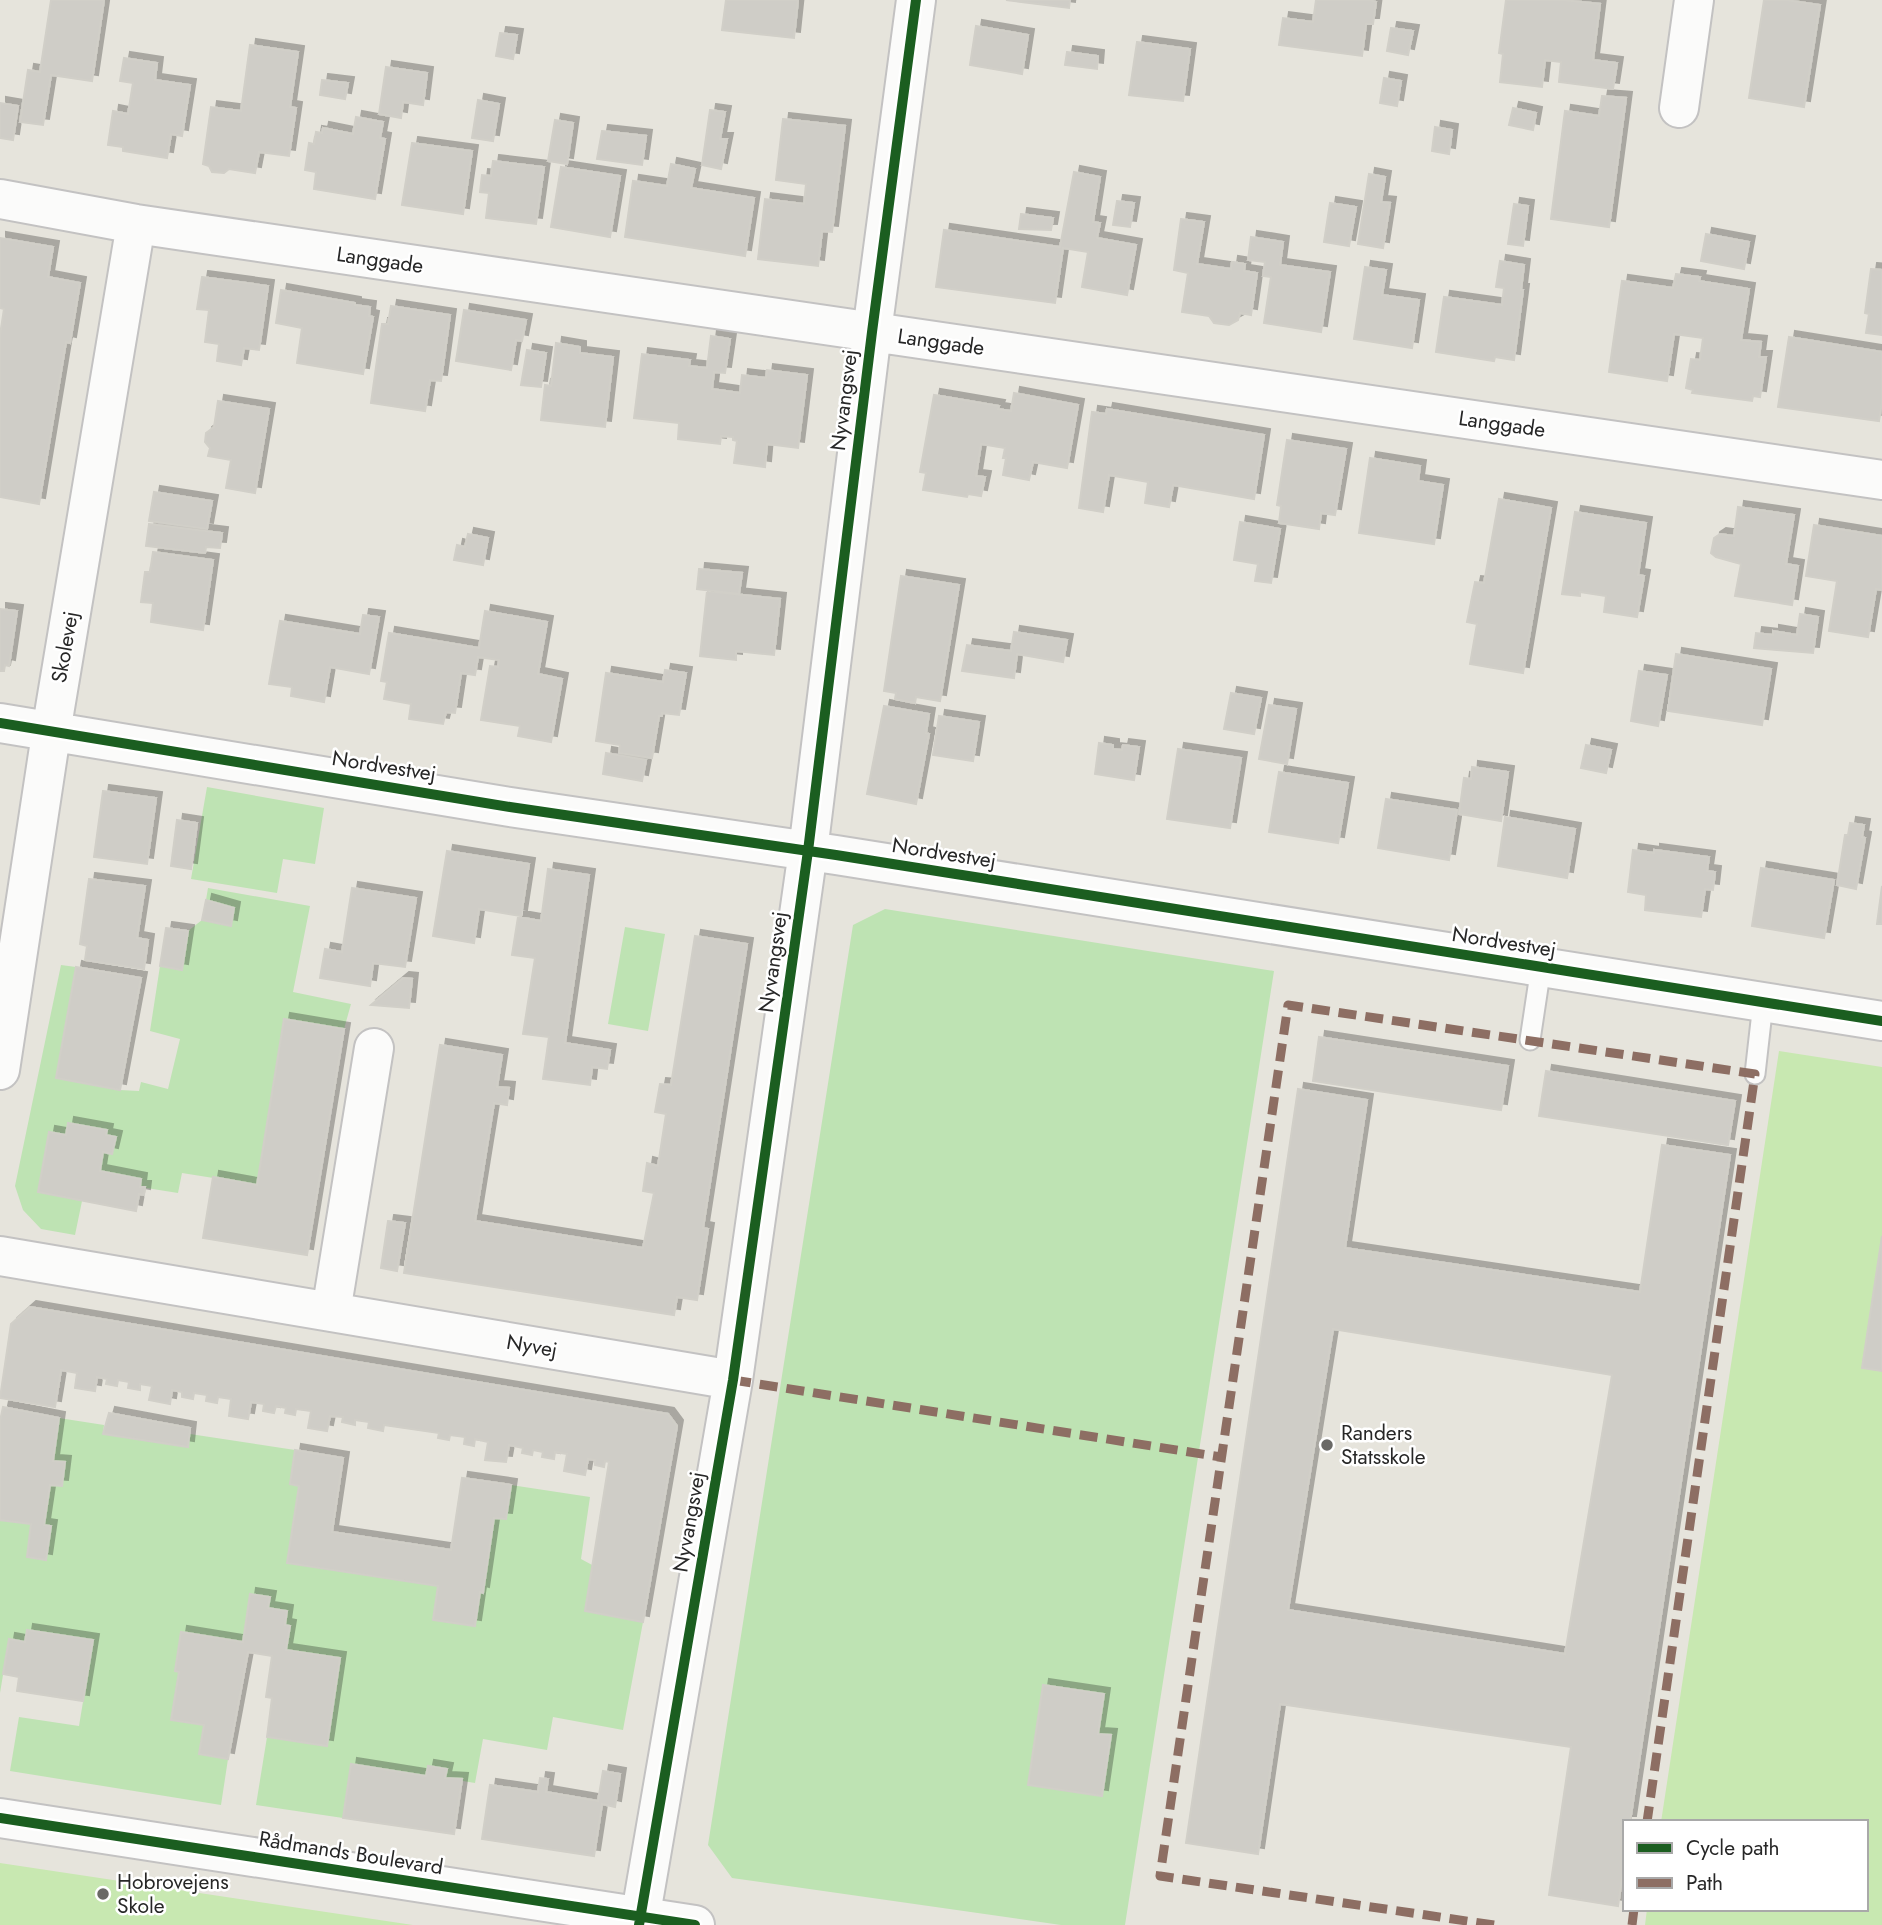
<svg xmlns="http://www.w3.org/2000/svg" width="1882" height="1925" font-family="Jost,sans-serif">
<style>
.green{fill:#bee3b3}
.pitch{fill:#c8e8b1}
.building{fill:#cfcdc7;stroke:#d1cfc8;stroke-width:2;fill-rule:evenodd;filter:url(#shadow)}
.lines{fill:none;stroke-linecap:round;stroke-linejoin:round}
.lane-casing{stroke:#c3c2c2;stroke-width:23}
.street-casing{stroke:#c3c2c2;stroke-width:42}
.secondary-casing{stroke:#c3c2c2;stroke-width:42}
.lane{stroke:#fbfbfa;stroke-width:19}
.street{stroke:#fbfbfa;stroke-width:38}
.secondary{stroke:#fbfbfa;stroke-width:38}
.quiet{stroke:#8d6e63;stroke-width:9;stroke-dasharray:18 9;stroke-linecap:butt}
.cycleway-casing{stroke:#fff;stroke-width:15}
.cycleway{stroke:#1b5e20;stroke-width:10}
.poi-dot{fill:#6a6966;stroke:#fff;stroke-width:2.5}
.labels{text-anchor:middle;stroke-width:5;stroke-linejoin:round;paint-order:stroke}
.street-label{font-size:21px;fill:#272727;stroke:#fff}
.poi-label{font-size:21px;fill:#272727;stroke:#fff;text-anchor:start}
</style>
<defs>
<filter id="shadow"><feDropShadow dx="6" dy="-6" stdDeviation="0" flood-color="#0004"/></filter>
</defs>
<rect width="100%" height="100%" fill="#e6e4dc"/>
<path class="green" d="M207 787 324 808 315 864 283 859 277 893 191 879Z
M208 888 310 906 293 992 351 1004 344 1029 284 1019 257 1185 182 1173 178 1193 140 1187 141 1179 100 1171 103 1152 112 1154 115 1137 106 1135V1130L68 1123 66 1135 49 1133 38 1192 82 1201 75 1235 41 1229 23 1210 15 1186 61 965 76 967 56 1078 120 1090 139 1091 141 1082 168 1089 180 1039 150 1031 160 966 182 969 188 931 202 920 231 925 234 908 206 900Z
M885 909 1274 971 1125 1925H1061L732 1878 708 1845 853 925Z
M625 927 665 934 648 1031 608 1024Z
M59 1418 104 1425 103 1434 188 1447 190 1434 295 1450 290 1484 299 1486 287 1563 438 1586 433 1620 474 1626 480 1592 482 1593 494 1518 506 1519 511 1485 590 1497 581 1559 594 1566 585 1611 643 1622 623 1730 553 1717 547 1750 483 1739 475 1783 445 1778 447 1769 428 1766 426 1776 351 1764 343 1818 256 1805 267 1737 327 1746 340 1659 286 1650 290 1627 285 1625 287 1611 268 1608 270 1597 250 1594 243 1642 182 1632 179 1672 171 1719 204 1725 199 1754 228 1759 221 1805 10 1771 19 1717 79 1726 93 1641 28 1630 25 1642 9 1639 0 1693V1520L31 1524 27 1557 46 1560 51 1526 44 1525 50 1485 62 1486 65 1462 53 1461Z"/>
<path class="pitch" d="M1779 1051 1882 1067V1925H1645L1647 1909H1866V1822H1661Z
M0 1863 413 1925H0Z"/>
<path class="building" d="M51 0H104L92 81 51 75 43 125 20 122 28 70 40 72Z
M726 0H798L794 38 722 30Z
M1006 0H1070L1069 8Z
M1316 0H1370L1376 2 1373 24H1366L1362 56 1279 45 1283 18 1313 22Z
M1506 0H1564L1600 4 1593 60 1617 63 1613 89 1559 82 1561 62 1545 60 1542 87 1500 82 1503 54 1499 53Z
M1764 0H1786L1820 5 1804 107 1749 98Z
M976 26 1028 35 1022 74 970 65Z
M1391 28 1413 31 1408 55 1387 51Z
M500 33 517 35 513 59 496 56Z
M1137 42 1190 49 1183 101 1129 95Z
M250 45 298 52 290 107 296 108 289 156 259 152 255 173 229 169 224 173 212 172 209 166 203 164 211 107 241 111Z
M1067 52 1098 56 1097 69 1065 65Z
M124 58 157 63 155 80 190 85 182 136 171 134 167 158 123 151V147L108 145 113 111 128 114 133 83 120 81Z
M386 67 427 73 423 105 403 102 401 118 379 114Z
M1384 78 1401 81 1397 106 1380 103Z
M322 80 348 83 345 99 320 95Z
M1602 96 1626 98 1609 227 1551 219 1565 111 1599 116Z
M478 100 499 104 493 141 472 138Z
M0 103 18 106 13 140 0 138Z
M1513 108 1536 113 1533 130 1509 125Z
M710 110 725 112 720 139H727L721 169 702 165Z
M356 117 383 122 380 138 385 139 375 199 314 189 316 172 305 170 309 143 314 144 316 132 322 133 323 128 353 134Z
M783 119 845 126 832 232 822 231 818 266 758 259 765 199 804 204 806 184 776 180Z
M555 120 573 123 567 164 548 161Z
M1435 127 1452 130 1449 154 1432 151Z
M602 131 646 136 642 165 597 159Z
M412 143 472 151 463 214 402 205Z
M493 161 544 167 536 224 486 218 489 193 480 192 482 175 491 176Z
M671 164 695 169 691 188 754 198 745 256 625 237 633 181 667 186Z
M561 167 620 176 610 237 551 227Z
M1074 172 1100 177 1093 222 1100 223 1097 238 1136 245 1127 295 1082 287 1088 252 1063 248 1055 303 936 287 944 230 1060 247Z
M1369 174 1385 177 1381 202 1390 203 1383 248 1358 244Z
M1117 201 1134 203 1130 227 1113 225Z
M1330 203 1356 207 1349 246 1324 242Z
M1514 204 1528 206 1523 246 1508 244Z
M1021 214 1053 218 1051 230 1019 229Z
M1181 219 1204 222 1197 264 1231 269 1232 262 1245 264 1244 271 1257 273 1251 315 1240 313 1238 320 1229 325 1214 323 1209 316 1182 312 1188 273 1174 270Z
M1706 234 1749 242 1744 269 1701 261Z
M1251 237 1283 242 1280 265 1330 272 1321 332 1264 323 1271 277 1263 276 1265 262 1248 260Z
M0 238 53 247 48 277 80 283 70 343 66 342 39 504 0 497V335L4 309 0 308Z
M1500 261 1524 265 1521 290H1523L1514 360 1495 357 1494 361 1436 352 1444 297 1502 305 1504 288 1496 287Z
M1365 267 1386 270 1382 295 1419 300 1412 348 1354 339Z
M1871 269 1882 270V335L1866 333 1869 314 1865 313Z
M1676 274 1700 277 1699 281 1749 289 1741 340 1761 342 1759 357H1766L1760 397 1753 396 1752 401 1692 393 1693 390 1686 388 1691 359 1700 360 1703 338 1674 334 1667 381 1609 372 1622 281 1673 288Z
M202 277 268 286 259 350 244 348 241 365 217 361 219 344 205 342 209 310 197 309Z
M281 290 355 303V305L370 307 369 316 373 317 363 374 297 363 302 328 276 323Z
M391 306 450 315 441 381 430 380 425 411 371 403 382 324H388Z
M464 310 526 320 522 341 516 340 511 370 456 361Z
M711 336 730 339 725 373 714 372 712 389 740 393 742 375 766 378 767 370 807 375 798 448 767 444 765 467 734 463 737 441 733 440V437L721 436 720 444 678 439 679 423 634 418 642 354 690 360 689 366 707 368Z
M1789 337 1882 352V402L1879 421 1778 407Z
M556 343 580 347V353L613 357 605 427 541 420 545 385 551 386Z
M527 350 546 353 541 387 521 385Z
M1014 393 1078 405 1067 468 1033 462 1029 480 1003 475 1006 458H1003L1005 448 981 444 976 476 985 477 981 496 968 494 967 497 923 490 926 473 920 472 934 395 999 406 998 409 1011 411Z
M218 401 269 409 255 493 226 488 231 460 208 456 210 448 205 442 206 433 214 427Z
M1107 409 1264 435 1254 499 1173 485 1169 507 1145 503 1148 482 1109 475 1103 512 1079 508 1092 412 1106 414Z
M1287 440 1346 449 1335 515 1321 513 1319 529 1279 523 1281 506 1277 505Z
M1370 458 1420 466 1418 481 1443 485 1434 544 1359 533Z
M154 492 212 501 207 529 149 521Z
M1499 499 1551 508 1523 673 1470 664 1477 624 1467 622 1475 582 1484 583Z
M1738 507 1794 515 1786 564 1798 566 1792 605 1735 596 1741 564 1716 557 1711 553 1714 538 1720 534 1734 536Z
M1575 512 1646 523 1638 575 1644 576 1637 617 1604 612 1606 596 1580 592V596L1562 594Z
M1240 522 1280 529 1271 583 1255 581 1258 564 1234 560Z
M149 524 222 533 220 548 206 547 205 553 146 546Z
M1814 525 1882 536V590L1876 589 1868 637 1829 631 1837 581 1806 576Z
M468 534 488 538 483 565 454 560 457 545 465 547Z
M153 552 213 560 203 630 151 622 153 603 141 602 145 572H150Z
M699 569 742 573 739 594 697 589Z
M901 576 959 585 940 701 916 697 915 703 895 699 896 693 884 691Z
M707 591 780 599 774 655 736 651V660L700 656Z
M0 609 17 611 9 666 5 665 4 671H0Z
M485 611 547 622 538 674 562 679 551 742 518 736 520 726 481 720 490 666 498 667 499 660 478 657 475 675 461 673 455 713 446 712 443 724 409 719 411 704 384 699 387 682 381 681 389 633 479 648Z
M1800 614 1818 617 1813 653 1754 648 1756 633 1773 635V631L1797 635Z
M363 615 379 617 369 674 330 667 324 702 291 696 292 687 269 684 280 621 360 634Z
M1014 632 1067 640 1063 662 1017 654 1014 678 962 671 967 645 1011 651Z
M1676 654 1771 669 1762 725 1668 711Z
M665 670 686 673 679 715 662 713V716H659L652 758 619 753 620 745 596 741 606 673 663 682Z
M1639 671 1667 675 1658 726 1631 721Z
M1231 693 1261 698 1254 734 1224 729Z
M1269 705 1296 709 1287 764 1259 759Z
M884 706 929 714 926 733 929 734 916 804 867 794Z
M939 716 979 722 973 761 933 755Z
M1099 743 1113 745V749L1122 750 1123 745 1139 747 1134 780 1095 774Z
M1586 745 1611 750 1606 773 1581 768Z
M1178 749 1241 758 1230 828 1167 819Z
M606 753 646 760 642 781 603 774Z
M1472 767 1508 772 1501 821 1459 814 1464 778 1471 779Z
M1279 772 1348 783 1338 843 1269 832Z
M103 791 156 798 147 864 94 857Z
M1386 799 1457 810 1449 860 1378 848Z
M1505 817 1575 829 1567 878 1498 866Z
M177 820 197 823 191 869 171 866Z
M1850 823 1864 825 1862 837 1865 838 1856 889 1837 885 1845 835H1848Z
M1633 850 1654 853V850L1709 857 1707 871 1715 872 1713 890 1705 889 1701 917 1645 910 1646 895 1628 892Z
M447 851 529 864 521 916 479 909 474 943 433 936Z
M1761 868 1834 880 1824 938 1752 926Z
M548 869 589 875 565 1043 610 1050 607 1069 592 1067 590 1085 543 1079 549 1037 523 1034 535 958 512 955 518 917 541 921Z
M89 879 145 886 137 938 148 940 144 969 85 960 87 946 80 944Z
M1882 886V924H1877Z
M352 888 416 898 405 967 373 963 370 986 320 978 325 949 342 952Z
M206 900 234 908 231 926 202 920Z
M166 928 188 931 182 970 160 966Z
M695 936 747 944 703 1228 708 1229 697 1300 677 1297 674 1315 404 1273 440 1045 502 1055 497 1087 509 1088 507 1105 494 1103 475 1221 643 1248 654 1193 643 1191 647 1163 658 1166 666 1114 655 1112 660 1084 671 1085Z
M76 967 141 978 120 1090 56 1078Z
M403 978 412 979 409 1008 371 1005Z
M284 1019 344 1029 307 1255 203 1238 213 1177 257 1185Z
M1319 1037 1508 1066 1501 1110 1313 1081Z
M1546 1071 1735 1101 1728 1145 1539 1116Z
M1298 1089 1367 1100 1345 1248 1640 1292 1662 1145 1730 1155 1630 1822H1625V1858L1618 1906 1549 1895 1571 1747 1280 1704 1258 1854 1186 1843ZM1333 1329 1612 1375 1565 1654 1288 1610Z
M68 1123 107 1130 106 1135 116 1137 112 1154 103 1152 100 1171 141 1179 140 1187H145L144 1195 139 1194 136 1211 38 1192 49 1132 66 1135Z
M388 1221 405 1223 397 1271 381 1268Z
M1882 1236V1371L1862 1368Z
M30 1307 668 1414 677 1426 643 1622 585 1611 609 1462 605 1461 604 1467 595 1465V1460L588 1459 585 1475 564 1471 567 1454 555 1452 554 1459 542 1457 543 1452 533 1450 532 1455 522 1453 523 1448 509 1445 506 1462 485 1460 488 1442 475 1439 474 1446 464 1444 465 1437 450 1435 449 1440 438 1438 439 1433 384 1425 383 1431 368 1428 369 1422 355 1420V1425L342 1422 343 1417 330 1416 327 1431 308 1428 311 1411 296 1409 295 1415 285 1413 286 1408 276 1406 274 1413 263 1411 264 1404 251 1402 248 1419 229 1416 231 1399 218 1397 217 1403 206 1401 207 1395 194 1393 193 1399 182 1397V1392L172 1390 170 1404 149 1400 152 1386 140 1384V1390L128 1388 129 1382 118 1380 117 1386 106 1384 107 1379 97 1377 95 1391 75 1388 77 1373 61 1370 55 1407 0 1398 11 1324Z
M3 1407 59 1418 53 1461 65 1462 62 1486 50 1485 44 1525 51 1526 46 1560 27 1557 31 1524 0 1520V1421Z
M109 1413 190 1428 188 1447 103 1434Z
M295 1450 343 1458 332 1532 451 1550 462 1478 511 1485 506 1519 494 1518 483 1593 480 1592 475 1626 433 1620 438 1586 287 1563 299 1486 290 1484Z
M250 1594 270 1597 268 1608 287 1611 285 1625 290 1626 286 1650 340 1658 327 1746 267 1737 272 1698 266 1697 272 1656 248 1652 228 1759 199 1754 204 1725 171 1720 179 1672 175 1671 181 1632 243 1642Z
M27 1630 93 1640 83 1701 17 1691 19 1677 3 1674 9 1639 25 1642Z
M1043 1685 1104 1694 1098 1734 1111 1735 1102 1796 1028 1785Z
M351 1764 426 1776 428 1766 447 1769 445 1778 462 1779 454 1834 343 1818Z
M603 1771 620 1774 615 1807 602 1804 594 1856 482 1839 490 1785 538 1792 540 1778 548 1779 546 1792 598 1801Z"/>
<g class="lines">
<defs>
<path id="lane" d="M1530 1040 1541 967
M1755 1074 1763 1003"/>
<path id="street" d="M1679 108 1694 0
M0 199 136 224 1882 480
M0 723 510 807 836 855 1882 1021
M0 1070 55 708 136 224
M0 1256 733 1380
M331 1312 374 1048
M639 1925 733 1380 808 851 872 332 916 0"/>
<path id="secondary" d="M0 1818 695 1925"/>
</defs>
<use href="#lane" class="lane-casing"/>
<use href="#street" class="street-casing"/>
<use href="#secondary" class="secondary-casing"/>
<use href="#lane" class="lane"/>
<use href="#street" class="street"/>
<use href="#secondary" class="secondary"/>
<path class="quiet" d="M733 1380 1221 1457
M1494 1925 1160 1876 1288 1005 1755 1074 1647 1822
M1632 1925 1634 1909"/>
<defs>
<path id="cycleway" d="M0 723 510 807 836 855 1882 1021
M0 1818 695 1925
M639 1925 733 1380 808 851 872 332 916 0"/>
</defs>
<use href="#cycleway" class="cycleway-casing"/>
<use href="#cycleway" class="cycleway"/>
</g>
<g class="poi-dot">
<circle cx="1327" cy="1445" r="7"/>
<circle cx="103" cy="1894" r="7"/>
</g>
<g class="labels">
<g class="street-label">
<text transform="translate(380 260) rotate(8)" y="7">Langgade</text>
<text transform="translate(941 342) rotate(8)" y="7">Langgade</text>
<text transform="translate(844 400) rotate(-83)" y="7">Nyvangsvej</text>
<text transform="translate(1502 424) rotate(8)" y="7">Langgade</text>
<text transform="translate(65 647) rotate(-80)" y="7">Skolevej</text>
<text transform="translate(384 766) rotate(9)" y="7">Nordvestvej</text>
<text transform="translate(944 853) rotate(9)" y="7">Nordvestvej</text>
<text transform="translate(1504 942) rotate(9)" y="7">Nordvestvej</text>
<text transform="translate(773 962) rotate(-82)" y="7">Nyvangsvej</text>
<text transform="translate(532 1346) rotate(10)" y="7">Nyvej</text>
<text transform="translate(689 1522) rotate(-80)" y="7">Nyvangsvej</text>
<text transform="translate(351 1853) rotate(9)" y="7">Rådmands Boulevard</text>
</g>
<g class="poi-label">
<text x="1341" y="1440">Randers<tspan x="1341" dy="24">Statsskole</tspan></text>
<text x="117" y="1889">Hobrovejens<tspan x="117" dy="24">Skole</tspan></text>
</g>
</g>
<rect x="1623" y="1820" width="245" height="91" fill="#ffffff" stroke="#a9a9a9" stroke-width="2"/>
<rect x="1637" y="1843" width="35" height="10" fill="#1b5e20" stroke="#a9a9a9" stroke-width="2"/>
<text x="1686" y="1855" font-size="21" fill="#272727">Cycle path</text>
<rect x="1637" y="1878" width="35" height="10" fill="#8d6e63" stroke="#a9a9a9" stroke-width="2"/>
<text x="1686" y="1890" font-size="21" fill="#272727">Path</text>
</svg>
